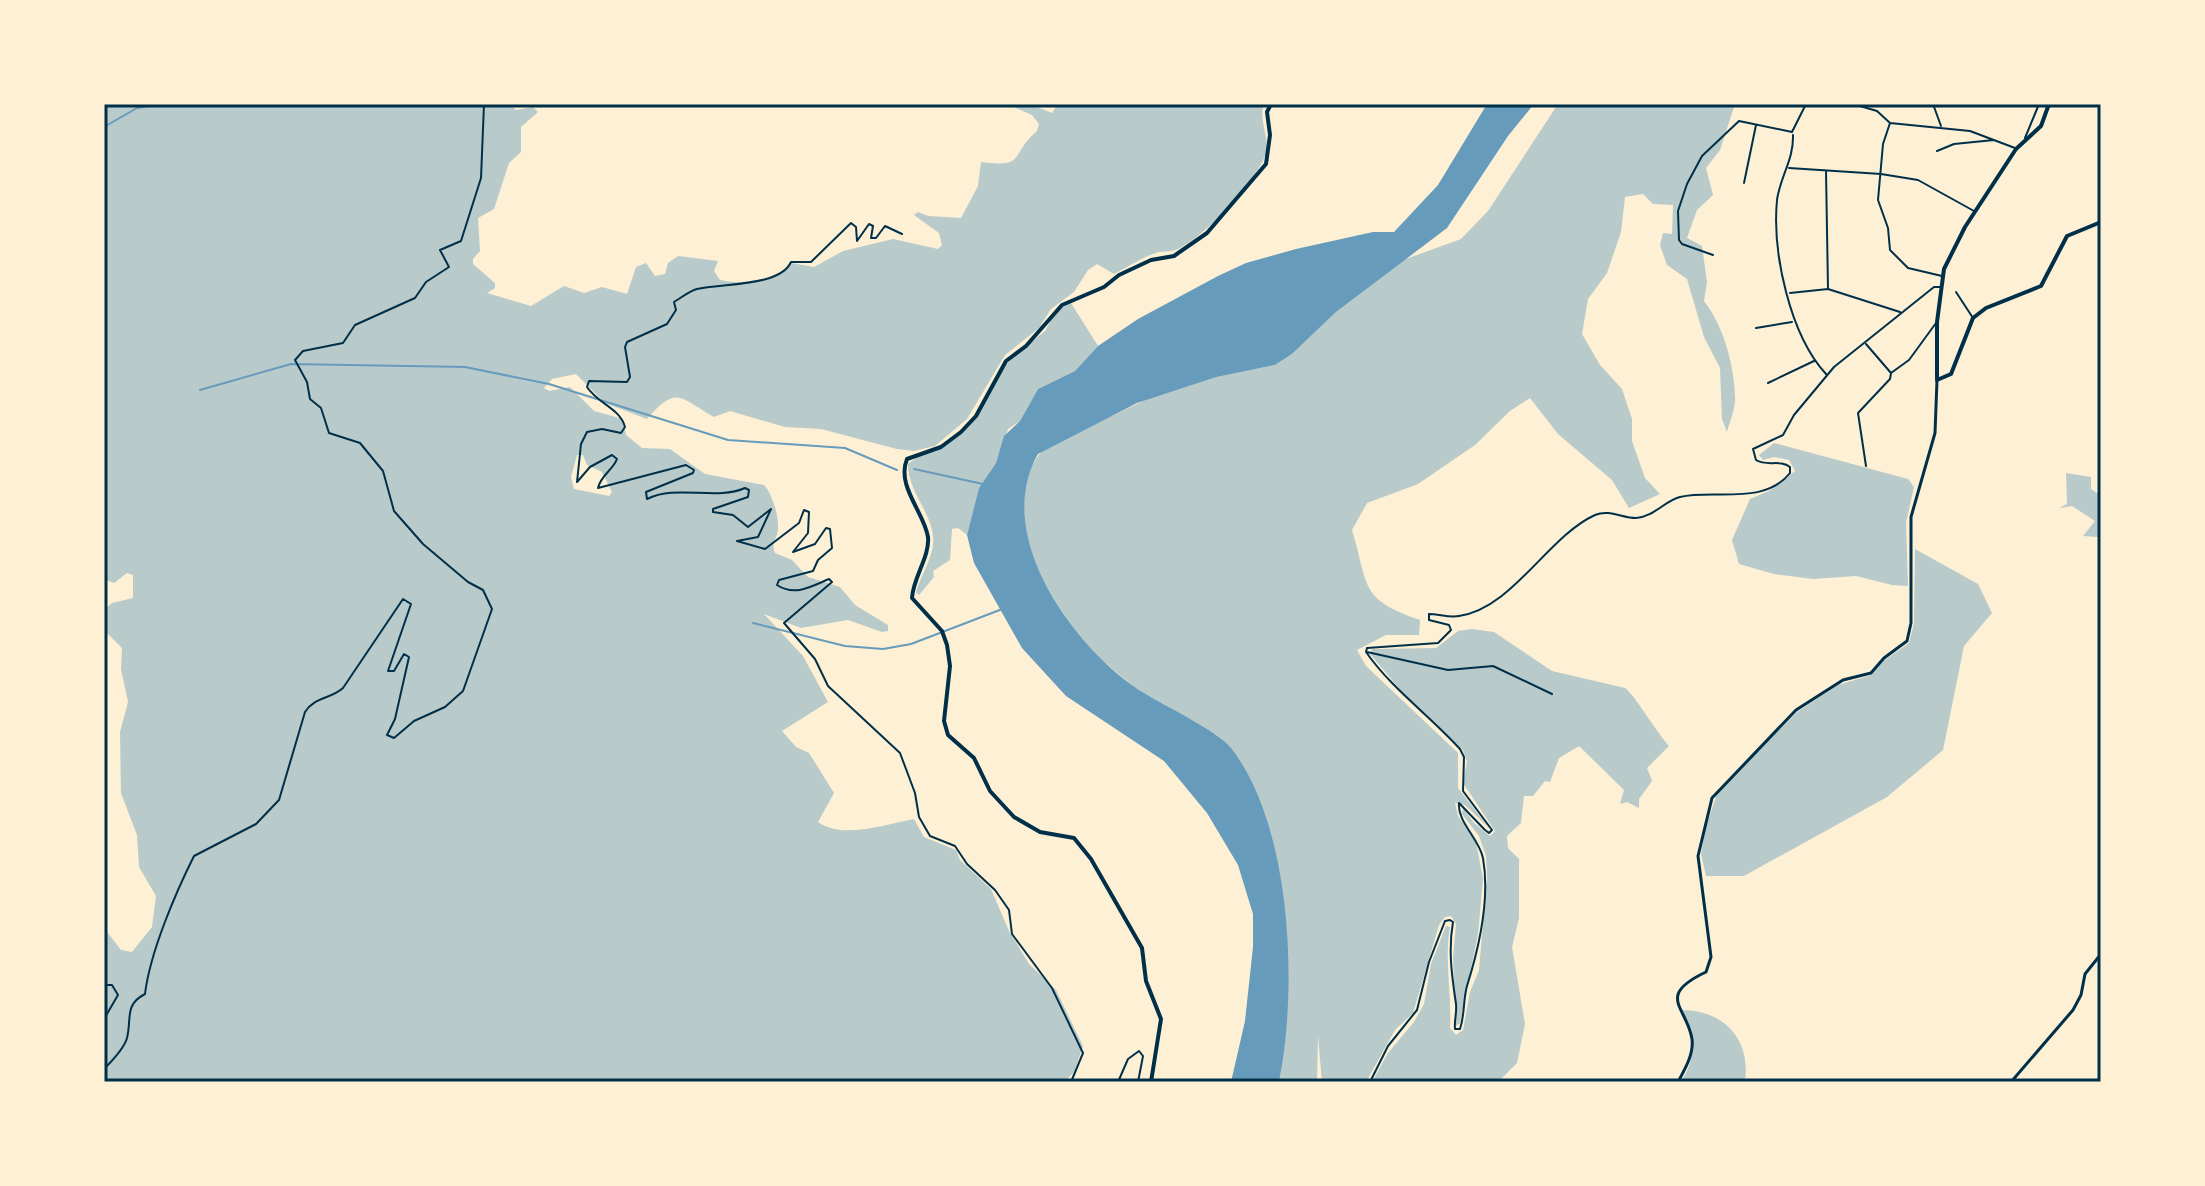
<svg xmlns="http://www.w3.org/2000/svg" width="2205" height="1186" font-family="Manrope,sans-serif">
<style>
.green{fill:#b9caca;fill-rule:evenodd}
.water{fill:#669bbc}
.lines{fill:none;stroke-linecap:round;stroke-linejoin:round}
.stream{stroke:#669bbc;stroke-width:2}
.minor{stroke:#003049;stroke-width:2}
.tertiary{stroke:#003049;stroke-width:3}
.primary{stroke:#003049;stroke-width:4}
.trunk{stroke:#003049;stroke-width:4}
.neatline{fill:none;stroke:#003049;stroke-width:3}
</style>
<rect width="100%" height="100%" fill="#fdf0d5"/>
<path class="green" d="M104 104H510L516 110 533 107 538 112 521 127V152L509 163 494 209 478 218 480 251 473 259V264L495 283V288L487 293 531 306 564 286 584 293 602 287 627 294 636 267 646 263 655 276 665 274 668 263 678 256 718 261 714 271 720 280C741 285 779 284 791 263L814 267 843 251 893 239 938 249 942 245 939 233 914 215 918 212 928 216 961 218 978 186 981 162C1027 168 1009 155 1037 131L1039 124 1032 115 1007 104 1037 107 1052 113 1058 104H1264C1258 120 1270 137 1266 153 1257 182 1204 237 1178 249 1172 252 1165 251 1159 252 1144 256 1128 267 1114 274L1097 264 1088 270 1074 292 1051 309 1039 328 1005 355 967 419 935 446 914 451 897 449 821 429 785 427 730 411 714 417C680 398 677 384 647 419L605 403 576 374 552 379 544 388 549 391 570 387 594 411 623 419 626 435 642 448 670 449 705 474 764 485C772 493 779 517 778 528 778 539 770 542 775 553L792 560 808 577 840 587 855 605 888 625V631L882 632 848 620 801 628 764 614 803 656 828 702 782 731 796 747 809 753 834 793 818 822C843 840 886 824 914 819L924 837 956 850 960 860 991 889 1009 931 1029 964 1056 990 1083 1046 1074 1072 1064 1082H104V928L121 950 132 952 152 927 156 896 139 867 137 835 121 793 120 732 128 702 121 669 122 648 106 632 104 610 112 603 133 598V575L127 573 114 583 104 579ZM577 455H583L587 465 602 472 612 492 609 496 574 489 571 477Z
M1558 104H1735L1720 150 1706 168 1713 195 1697 210 1687 238 1702 246 1707 282 1704 301C1723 325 1734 364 1735 396 1736 407 1730 421 1727 432L1722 419 1720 368 1704 337 1687 279 1667 265 1660 245 1663 233 1672 234 1673 205 1653 204 1643 194 1625 197 1621 232 1607 273 1588 299 1582 334 1600 365 1622 389 1632 419V441L1645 478 1660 494 1629 508 1612 480 1558 434 1530 398 1510 411 1475 445 1418 484 1367 503 1352 530C1369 585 1358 599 1420 620L1419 635H1386L1357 650 1366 666 1458 753V788L1490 829 1465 805 1455 803 1458 816 1476 842 1483 879 1478 934 1460 1023 1456 1026 1453 958 1456 924 1451 916 1445 917 1439 925 1413 1013 1395 1030 1366 1082H1322L1318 1036 1317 1082H1279C1297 993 1293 796 1216 735 1128 694 1026 613 1024 506 1024 484 1030 460 1048 446L1158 394 1216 376 1275 365 1292 354 1336 312 1403 260 1461 239 1488 211Z
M1071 303 1098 346 1075 371 1038 389 1020 421 1008 429 996 463 979 488 967 535 958 528 952 529 950 560 933 571 934 577 919 595 916 593C920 576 935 555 933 537 931 511 908 492 908 464L920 455 937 451 969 426 1010 359 1045 331 1057 310Z
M1774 443 1908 479 1914 487 1906 523 1908 586 1892 585 1856 576 1813 579 1774 574 1739 564 1732 540 1750 499 1769 491 1795 471 1789 460 1774 457 1763 460 1759 455Z
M2066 473 2091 477V489L2097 493 2101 489 2098 537 2083 536 2095 521 2072 506 2059 508 2067 504Z
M1915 549 1978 584 1992 613 1964 646 1943 750 1887 797 1744 876H1706L1701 854 1705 829 1718 791 1797 712 1838 685 1871 675 1882 662 1909 643 1914 623Z
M1472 629 1494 632 1552 671 1625 688C1634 694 1657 733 1669 746L1647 768 1652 781 1639 799V808L1627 802 1620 804 1624 790 1579 746 1559 758 1550 782 1545 781 1533 796H1524L1521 823 1507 836 1508 848 1519 859V918L1512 947 1525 1024 1517 1063 1498 1082H1372L1388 1053 1414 1022 1424 1004 1431 964 1446 926 1450 927C1444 962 1452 994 1450 1028L1456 1035 1463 1030 1470 992 1479 970 1487 877 1486 856 1479 836 1462 814 1463 808 1474 823 1490 836 1495 831 1463 783 1467 762 1463 750 1408 699 1370 654 1372 649H1379L1436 648 1458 631Z
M1681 1010C1724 1010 1751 1039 1745 1082H1681C1697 1057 1696 1035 1681 1010Z"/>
<path class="water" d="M1487 104H1534L1508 136 1447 228 1336 312 1292 354 1275 365 1216 377 1137 403 1038 454C991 536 1075 650 1144 693 1166 707 1216 730 1231 748 1292 825 1298 989 1279 1082H1231L1245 1021 1253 947V914L1238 865 1207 813 1164 761 1066 696 1022 648 974 563 967 535 979 488 996 463 1004 436 1020 421 1038 389 1075 371 1098 346 1138 319 1218 276 1246 263 1296 249 1373 232H1394L1438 185Z"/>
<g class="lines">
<path class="stream" d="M104 127 137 108 162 104
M200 390 291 364 465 367 549 384 728 440 845 448 897 470
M914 469 983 484
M753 623 845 646 883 649 911 644 1005 608"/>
<path class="minor" d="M1853 104 1877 111 1890 123 1970 131 2015 148
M1933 104 1941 126
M1890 123 1883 144 1878 200 1888 228 1890 250 1908 268 1942 276
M1793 135C1794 159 1780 177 1777 200 1772 253 1790 335 1826 374
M2025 138 2039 104
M1937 151 1954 144 1994 140
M1789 168 1881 174 1918 180 1974 211
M1826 171 1828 289
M1744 183 1756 125
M902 234 885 226 876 238H871L873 226 869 224 857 241 856 227 851 223 811 262H791C780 287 721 283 697 289 689 291 681 298 674 302L676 310 667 324 627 342 625 347 630 377 627 382 589 381 587 387C598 404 620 408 625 427L621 433 602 429 587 432 581 444 577 482 590 467 612 455 617 459C613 470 601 475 598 488L686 465 694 470 693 473 646 492 647 499C676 484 716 501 745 488L749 490 748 497 713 509V512L733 515 748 527 771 509 758 537 737 541 765 549 799 523 804 510 809 512 808 533 793 552 815 544 826 528 830 529 832 548 818 560 813 571 779 580 777 585C795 597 812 586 829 579L832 582 784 623 815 659 828 686 900 753 915 793 919 817 930 836 955 846 967 864 995 890 1009 910 1012 934 1052 988 1083 1053 1071 1082
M1713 255 1682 244 1679 240 1678 211 1687 184 1702 156 1739 121 1792 132 1806 104
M1956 292 1973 318
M1790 293 1828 289 1900 312
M1756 328 1792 322
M1866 344 1891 373 1890 379 1858 413 1866 466
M1891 373 1909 360 1936 323
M1768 383 1814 361
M1367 652 1448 670 1493 666 1552 694
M104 985H112L118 995 104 1019
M104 1069C112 1061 124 1049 127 1038 132 1018 124 1005 145 994 150 952 176 892 194 856L256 824 279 800 305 712C314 697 331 699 343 688L403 599 411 604 388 671H394L404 654 409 657 395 719 387 735 394 738 414 721 445 707 463 691 492 609 483 590 468 582 423 544 394 511 383 471 360 443 329 433 321 408 310 399 307 382 295 360 303 351 343 343 355 325 415 298 426 282 449 267 440 250 461 241 481 178 484 104
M1118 1082 1128 1059 1139 1051 1143 1056 1138 1082
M1370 1082 1388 1046 1417 1010 1429 962 1445 921 1450 920 1453 922C1448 950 1452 977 1456 1004 1457 1013 1454 1021 1455 1029H1460C1465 1014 1463 1000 1467 986 1479 948 1490 898 1483 858 1479 838 1457 822 1459 803L1485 830 1489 833 1492 830 1463 791 1464 757 1460 749C1429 715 1392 689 1366 652L1367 648 1438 643 1451 630 1449 625 1429 620V614C1439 614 1449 618 1459 616 1513 608 1547 537 1595 515 1609 509 1622 518 1636 518 1654 517 1664 501 1680 497 1714 489 1764 506 1790 473V467C1780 459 1767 467 1756 460L1753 449 1783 435 1794 415 1834 367 1934 287H1940"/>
<path class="tertiary" d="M1678 1082C1685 1069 1694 1054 1692 1039 1687 1007 1655 996 1706 972L1711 957 1698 856 1712 798 1796 710 1843 680 1871 673 1884 658 1907 641 1911 623V517L1935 433 1937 380
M2011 1082 2073 1010 2081 995 2085 974 2101 954"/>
<path class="primary" d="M2049 104 2041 126 2016 149 1965 227 1944 269 1937 322V380L1951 374 1973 318 1986 308 2041 286 2067 236 2101 222"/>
<path class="trunk" d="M1151 1082 1161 1019 1146 981 1142 948 1091 859 1074 838 1040 832 1014 817 990 791 974 758 948 735 944 721 950 666 947 645 942 631 912 598C913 578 930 556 928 537 924 512 896 486 907 459L941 447 961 432 976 416 1006 361 1026 346 1062 305 1104 287 1119 275 1151 260 1174 256 1207 233 1266 164 1270 135 1267 112 1271 104"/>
</g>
<rect width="2205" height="1186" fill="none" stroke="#fdf0d5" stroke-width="212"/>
<rect x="106" y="106" width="1993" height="974" class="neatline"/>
</svg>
